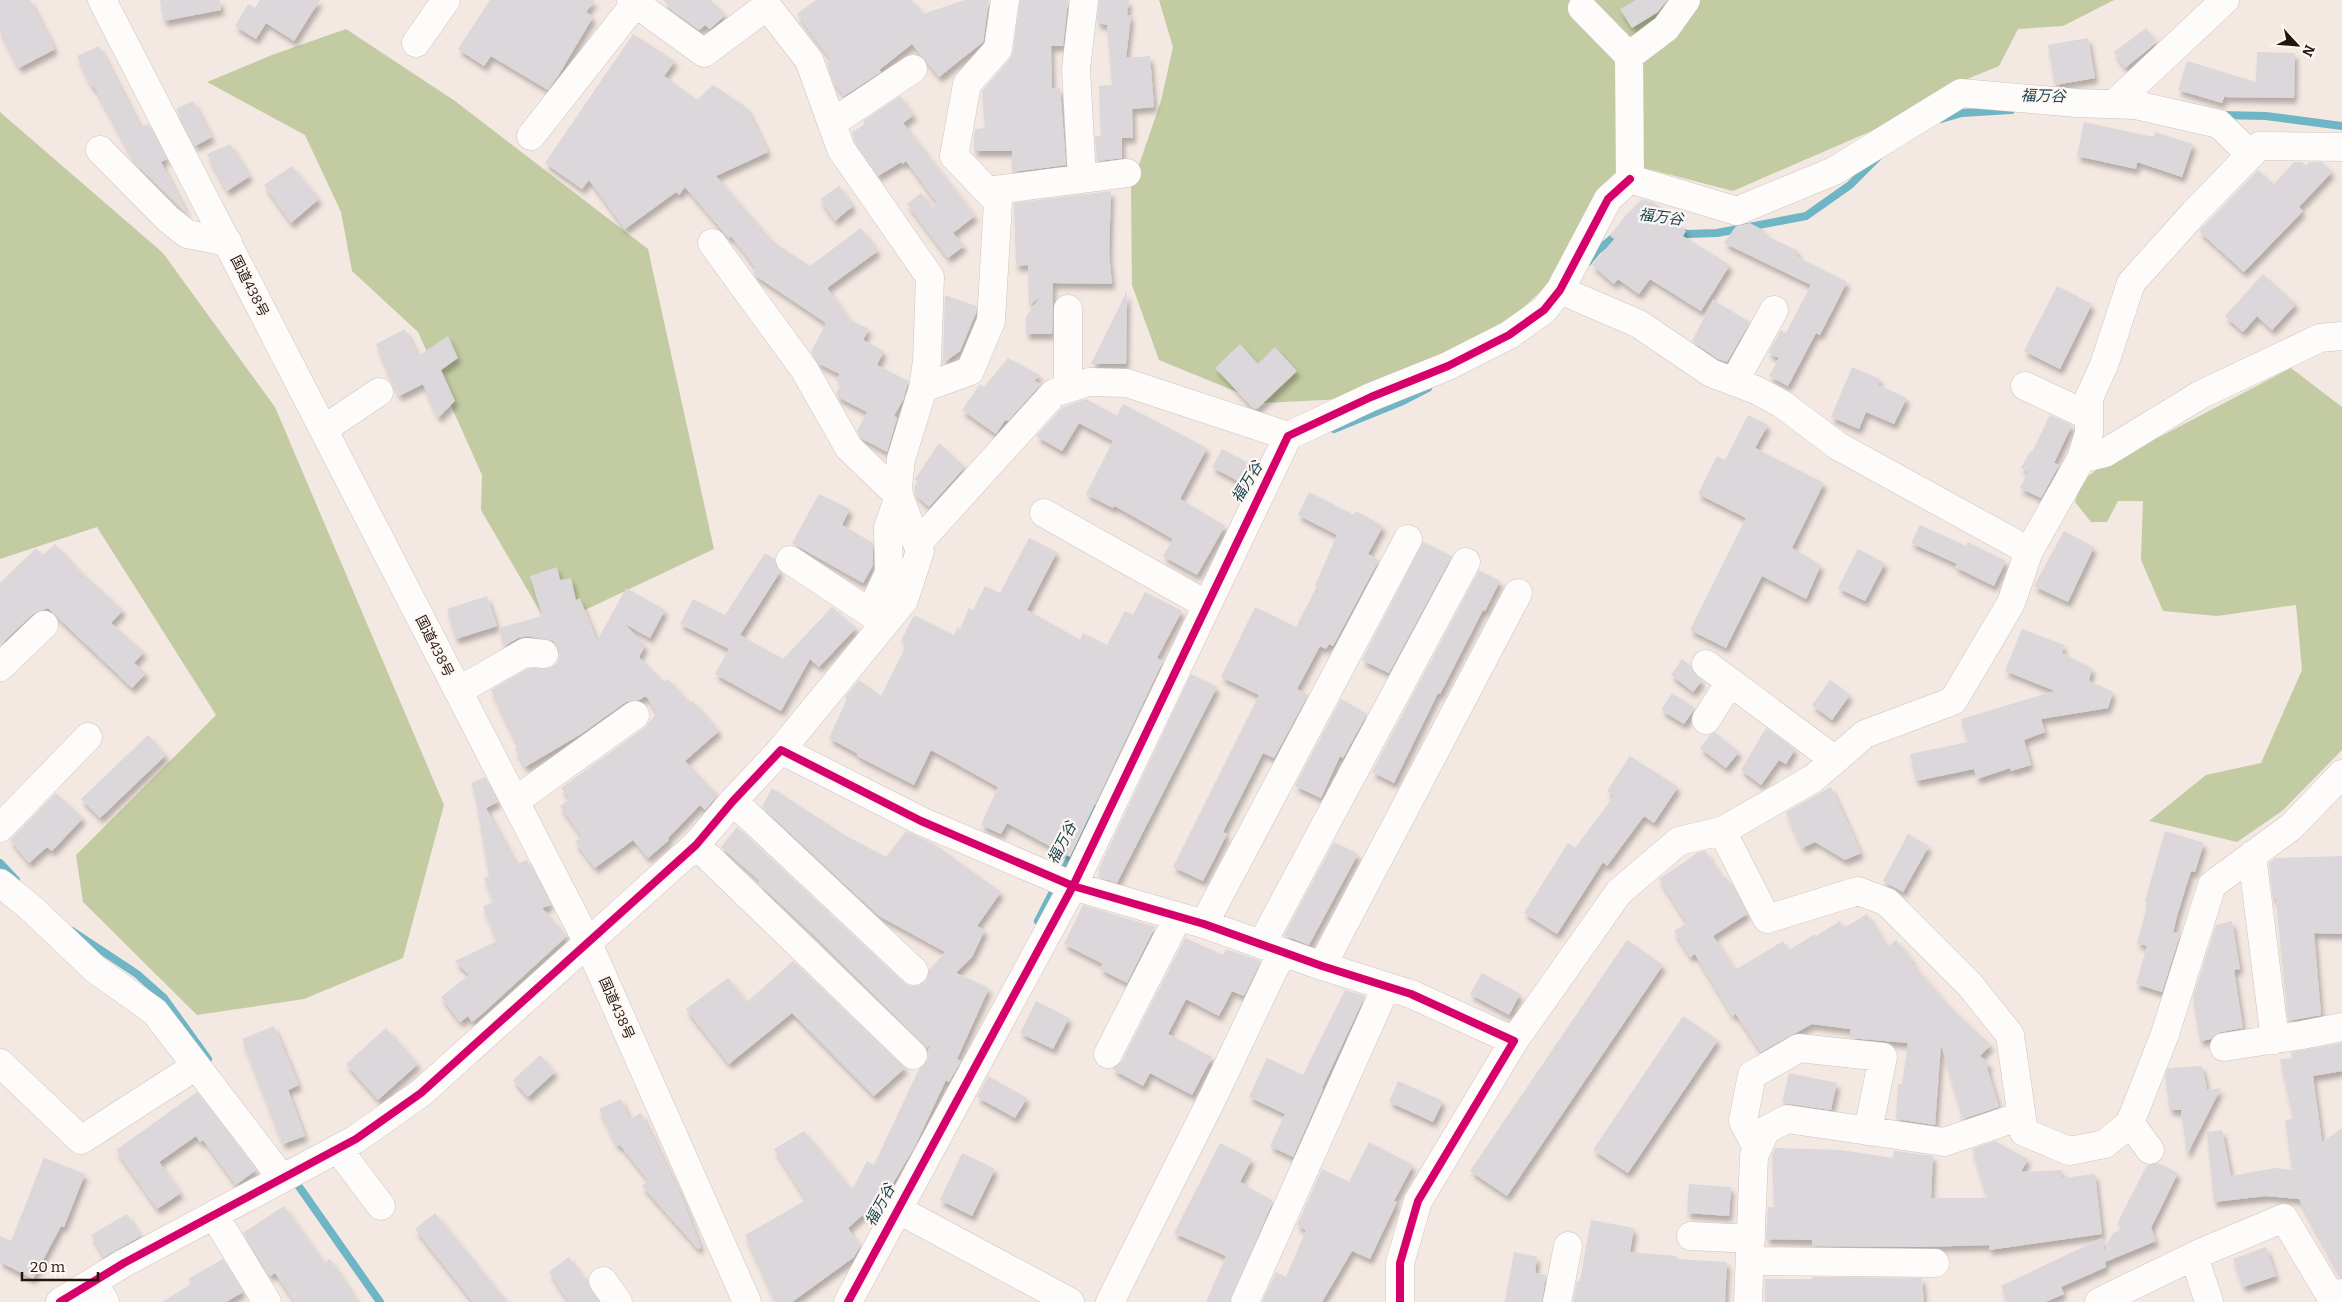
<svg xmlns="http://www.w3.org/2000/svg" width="2342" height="1302" font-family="Bitter,'Noto Sans JP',serif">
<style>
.forest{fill:#c2cba2}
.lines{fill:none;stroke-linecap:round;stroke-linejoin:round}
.stream{stroke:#6eb5c5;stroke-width:8}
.building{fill:#dbd7db;filter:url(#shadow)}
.minor-casing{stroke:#cfc3bc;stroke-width:29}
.highway-casing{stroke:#cfc3bc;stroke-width:29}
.minor{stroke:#fdfcfb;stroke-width:28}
.highway{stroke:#fdfcfb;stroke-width:28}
.cycleway-casing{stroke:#fef6f2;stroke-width:11}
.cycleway{stroke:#d6006c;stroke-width:8}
.labels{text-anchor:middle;stroke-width:4.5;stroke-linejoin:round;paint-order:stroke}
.street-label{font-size:14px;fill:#22160e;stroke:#fef6f2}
.water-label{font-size:15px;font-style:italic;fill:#16444f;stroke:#fef6f2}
</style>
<defs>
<filter id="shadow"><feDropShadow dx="3" dy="5.5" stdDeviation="2.5" flood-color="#0004"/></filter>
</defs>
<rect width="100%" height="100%" fill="#f4e8e2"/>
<path class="forest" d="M1159 0H2114L2063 26 2018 29 1999 66 1938 91 1876 129 1733 191 1652 170 1591 231 1560 273 1503 327 1342 399 1264 403 1159 360 1132 285 1131 188 1161 101 1173 47Z
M346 29 455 101 648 249 714 549 549 627 481 510 482 475 418 332 352 271 341 212 305 135 207 82 272 55Z
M0 112 163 253 275 407 444 805 403 958 304 999 197 1015 83 902 76 855 216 715 97 527 0 559Z
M2291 368 2342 407V750L2282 811 2237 842 2149 821 2206 775 2261 763 2302 670 2296 605 2217 616 2163 611 2141 560 2143 501H2118L2107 522H2091L2075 502 2081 482 2125 447 2150 442Z"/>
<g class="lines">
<path class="stream" d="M2220 115 2266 116 2342 126
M1941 119 1962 113 2011 110
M1676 232 1687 234 1717 233 1806 216 1850 185 1877 158
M1588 262 1597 251 1620 232
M1334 429 1403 401 1428 388
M0 863 16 880
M1038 921 1095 809
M72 931 137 974 164 998 208 1059
M293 1178 380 1302"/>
</g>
<path class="building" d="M0 0H30L55 49 19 68 0 31Z
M160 0H220L221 10 164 21Z
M260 0H320L294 41 266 23 256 39 235 26 248 4 255 8Z
M490 0H595L586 12 593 17 558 76 548 90 491 56 484 66 458 49Z
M663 0H711L725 15 710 29 705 25 699 30 674 12Z
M816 0H912L923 14 965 0H989L983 42 939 77 912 44 879 70 881 72 844 96 834 83 827 63 831 60 797 14Z
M1020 0H1068L1063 46H1051L1052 89 1060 88 1066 165 1012 172V151H974V136L975 129 985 128 982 91 1010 59 1013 52Z
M1099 0H1129L1127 15 1131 16 1126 58 1150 56 1154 107 1132 109 1133 138H1122V158L1097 161 1095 136H1101L1099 86 1112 85 1107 25 1097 23Z
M1636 0H1667L1658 12 1632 28 1620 9Z
M2146 28 2157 42 2125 68 2114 52Z
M633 34 675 61 664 76 697 100 713 85 746 107 768 152 716 176 773 242 810 266 861 228 878 251 827 288 850 320 869 329 863 340 884 351 877 365 908 381 904 398 894 416 897 418 887 452 861 438 857 431 867 412 838 397 836 394 842 383 836 380 840 374 819 364 811 352 826 323 756 276 753 272 756 268 731 236 729 238 685 187 679 195 676 192 625 229 589 180 582 189 545 163Z
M2088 38 2095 78 2055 85 2048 45Z
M99 46 141 128 148 124 167 159 161 162 188 215 137 165 94 86 92 87 77 56Z
M2257 52 2295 53 2294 98 2224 97 2222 103 2178 90 2187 61 2256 82Z
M900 96 914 115 903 123 975 216 953 233 964 246 948 258 907 204 921 193 933 208 938 204 906 161 903 164 901 162 878 176 856 144 852 132 865 124 863 121Z
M193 101 212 137 195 146 176 109Z
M2084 122 2153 137 2155 132 2193 144 2182 177 2137 162 2136 169 2077 156Z
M230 144 250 176 227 191 207 154Z
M2294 162H2302L2306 166 2309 162H2322L2332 172 2299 207 2303 211 2244 272 2199 231 2258 170 2274 184Z
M292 166 319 199 291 223 264 185Z
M839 186 853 206 835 221 820 199Z
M1111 191 1109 254 1112 284 1053 283 1052 334H1026V317L1039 298 1029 305 1028 265 1016 266 1014 203Z
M1642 199 1655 203 1686 231 1683 236 1730 265 1701 311 1650 279 1639 294 1618 279 1614 284 1592 265 1614 239 1610 236 1625 216Z
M1750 223 1765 231 1763 234 1798 251 1796 256 1847 282 1820 335 1816 333 1788 386 1769 376 1779 358 1768 353 1781 330 1786 333 1811 285 1724 243 1736 226Z
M2263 274 2296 304 2272 330 2257 316 2243 332 2225 316Z
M2057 286 2092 304 2060 369 2024 351Z
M1127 291 1126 364H1091Z
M945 295 976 306V313L960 351 943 363Z
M1713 300 1750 322 1727 362 1718 359 1692 341Z
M405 329 418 356 448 336 458 358 441 370 455 401 438 418 423 384 399 396 376 344Z
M1240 344 1258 364 1275 347 1297 371 1257 409 1253 408 1215 368Z
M1008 358 1040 375 1034 381 1041 384 1008 421 1005 420 996 434 962 410 980 384 984 387Z
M1852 367 1880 379 1878 385 1907 398 1894 424 1866 412 1859 429 1831 417Z
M1086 399 1117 416 1123 404 1207 448 1180 499 1225 526 1197 575 1163 556 1173 539 1115 506 1113 508 1086 494 1113 441 1079 423 1062 451 1036 436 1063 407Z
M1748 415 1768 425 1755 448 1824 483 1792 548 1821 565 1806 599 1762 576 1726 648 1690 630 1746 518 1698 494 1717 456 1725 460Z
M2050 415 2072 425 2054 463 2059 465 2041 498 2020 488 2028 471 2021 468 2030 451 2032 452Z
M939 443 965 467 929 507 915 494 914 487 918 482 915 479Z
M1222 449 1256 467 1247 486 1212 467Z
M1309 492 1354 515 1356 511 1383 526 1368 554 1379 560 1333 646 1329 644 1326 649 1320 646 1297 689 1308 695 1274 758 1263 753 1223 832 1227 834 1203 881 1173 867 1259 695 1221 677 1255 607 1296 627 1317 586H1315L1337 535 1298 515Z
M819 494 850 509 842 525 873 543V565L863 583 792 543Z
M1920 525 1966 546 1968 542 2006 561 1994 586 1955 567 1957 564 1911 543Z
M2064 531 2094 547 2068 602 2034 586Z
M1029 538 1057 552 1027 610 1080 640 1083 633 1107 645 1125 611 1133 615 1145 592 1182 611 1157 658 1163 661 1070 857 1007 823 1001 834 981 825 998 787 931 750 914 785 857 756 858 754 829 738 847 699 845 697 859 680 881 696 907 644 901 641 914 615 954 635 958 627 960 629 969 608 973 610 985 586 1000 593Z
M1423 542 1452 556 1389 673 1362 660Z
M55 544 80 571 123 610 111 623 144 652 134 663 146 673 132 688 48 608 33 614 0 645V583L36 548 43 555Z
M1858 549 1885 563 1865 601 1838 588Z
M765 553 774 559 776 566 780 572 740 635 783 659 832 607 856 628 819 667 810 659 781 711 715 674 729 649 680 624 693 599 725 615Z
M557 567 560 580 571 578 576 600 580 598 597 641 626 588 665 610 650 638 625 624 645 646 639 657 664 682 668 679 690 703 693 701 719 731 685 761 718 795 705 810 700 805 668 838 669 840 648 858 633 840 595 868 575 842 582 837 560 806 570 799 561 788 644 728 657 713 646 696 639 700 626 702 581 734 525 767 515 749 519 747 491 690 529 668H550L557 663 560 655 558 648 553 641 527 636 518 638 504 646 499 628 542 616 530 576Z
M1479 570 1500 581 1485 611 1483 610 1440 694 1438 693 1394 783 1372 772Z
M487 596 497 626 456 639 447 609Z
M2022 629 2064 645 2062 653 2092 668 2089 681 2113 692 2108 708 2041 719 2045 732 2024 740 2031 765 2011 771 2010 768 1977 779 1974 769 1916 781 1910 754 1968 742 1961 719 2055 691 2005 671Z
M1682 659 1691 666 1692 671 1702 681 1693 692 1671 675Z
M1191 674 1217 687 1117 883 1098 877 1100 872 1098 871Z
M1830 680 1850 695 1832 720 1812 705Z
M1672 693 1695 708 1684 724 1661 710Z
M1341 699 1367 714 1343 758 1340 756 1321 798 1295 786Z
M1766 728 1795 749 1786 764 1779 760 1761 785 1741 770Z
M1715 732 1739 752 1726 768 1700 748 1710 735Z
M148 735 166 755 100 818 81 799Z
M1630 756 1678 787 1654 823 1644 816 1607 866 1603 862 1557 934 1524 913 1568 843 1575 848 1614 796 1607 791Z
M485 777 498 802 486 808 516 864 527 860 551 905 542 908 567 936 481 1015 472 1022 468 1016 460 1022 441 997 469 975 455 961 497 941 483 906 494 902 484 878 489 876 475 794 471 783Z
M1831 787 1861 853 1845 860 1815 842 1802 848 1786 812Z
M772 788 846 836 886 857 906 831 934 844 1001 892 977 926 985 930 972 957 956 973 989 988 957 1059 961 1061 949 1082 946 1080 914 1148 887 1193 848 1228 860 1246 854 1257 792 1302H776L745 1235 806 1200 774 1149 804 1131 852 1190 867 1161 874 1165 919 1069 928 1059V1051L931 1044 927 1048 814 935 758 883 760 881 721 847 737 827 903 982 910 986H918L925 982 929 970 945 952 879 916 762 807Z
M56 793 83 818 52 851 47 847 29 863 10 840Z
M2165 831 2204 843 2195 872 2191 871 2177 916 2173 933 2181 932 2162 992 2136 984 2147 946 2137 943 2148 902 2145 901Z
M1908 834 1929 846 1903 892 1883 881Z
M1334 842 1358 854 1309 945 1284 935Z
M1705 851 1723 879 1726 877 1747 914 1713 936 1735 970 1783 941 1789 950 1815 934 1816 936 1840 921 1844 928 1867 914 1887 947 1896 940 1913 961 1911 962 1951 1008 1991 1045 1980 1056 1990 1065 1987 1068 1999 1107 1963 1119 1941 1045 1935 1125 1896 1119 1898 1084H1902L1908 1043 1850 1038V1029L1812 1024 1761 1052 1735 1013 1733 1017 1695 954 1690 957 1674 931 1687 923 1659 879 1699 852Z
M2342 856V934L2314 933 2321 1015 2288 1021 2276 899H2273L2269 863 2276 858Z
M1083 905 1155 927 1127 983 1100 969 1103 964 1064 944Z
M2232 921 2240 969 2234 970 2243 1028 2221 1032 2211 1039 2200 1041 2193 997 2216 925Z
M1185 938 1223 955 1226 949 1261 961 1244 996 1232 991 1219 1016 1186 999 1168 1034 1212 1057 1192 1095 1150 1073 1143 1086 1112 1069 1122 1061Z
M1627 940 1663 965 1507 1196 1470 1171Z
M793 961 905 1068 874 1096 792 1013 729 1064 686 1009 728 978 747 1002Z
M1482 973 1520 994 1509 1015 1470 994Z
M1345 990 1365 996 1322 1088 1323 1089 1293 1157 1270 1146 1285 1114 1249 1097 1267 1058 1303 1075Z
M1036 1001 1069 1018 1053 1049 1020 1033Z
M1683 1016 1718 1040 1628 1173 1593 1150Z
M274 1026 299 1085 288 1090 305 1136 283 1144 242 1039Z
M386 1028 418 1064 378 1100 346 1064Z
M2342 1043V1071L2313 1076 2322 1142 2342 1128V1278L2299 1199 2266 1196 2214 1202 2207 1132 2222 1130 2231 1176 2275 1168 2292 1170 2285 1120 2293 1119 2280 1059 2292 1058 2291 1052Z
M540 1055 555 1072 528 1097 513 1080Z
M2202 1066 2207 1090 2221 1088 2187 1155 2181 1110H2170L2165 1076 2168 1068Z
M1789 1073 1837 1083 1831 1110 1782 1103Z
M988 1076 1027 1098 1015 1118 977 1097Z
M1398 1081 1443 1101 1433 1122 1389 1102Z
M197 1092 256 1170 236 1185 203 1140 200 1142 196 1136 159 1162 181 1193 157 1209 116 1150Z
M621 1099 630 1119 641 1113 681 1196 701 1247 698 1249 642 1186 648 1180 620 1145 617 1146 599 1109Z
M1995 1141 2028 1159 2021 1172 2062 1170V1178L2095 1174 2102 1234 1989 1250V1245L1918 1247 1812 1246V1240L1766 1239 1768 1207H1774L1772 1155 1775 1148 1841 1150 1893 1158 1894 1151H1895L1933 1156 1931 1198H1987L1972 1149Z
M1369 1142 1413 1165 1394 1201 1397 1202 1370 1259 1352 1251 1322 1302H1262L1276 1272 1286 1277 1306 1230 1297 1225 1322 1169 1349 1182Z
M1220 1143 1252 1159 1240 1182 1273 1201 1230 1302H1206L1226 1256 1174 1233Z
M962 1153 995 1169 972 1216 940 1200Z
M44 1158 85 1174 64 1227 61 1226 33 1279 0 1262V1236L11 1241Z
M2158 1163 2178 1173 2151 1228 2156 1241 2105 1262 2106 1267 2061 1287 2064 1294 2045 1302H2008L2001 1286 2102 1238 2104 1251 2113 1233 2121 1230 2118 1222 2147 1165Z
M1689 1184 1731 1187 1729 1216 1687 1213Z
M284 1206 324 1263 330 1259 358 1302H295L275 1273 270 1276 243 1233Z
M435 1213 507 1302H473L415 1229Z
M127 1214 141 1236 104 1257 91 1235Z
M1591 1220 1634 1228 1630 1252 1677 1256 1676 1259 1727 1262 1725 1302H1573L1577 1281H1580Z
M2266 1247 2276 1276 2243 1287 2233 1259Z
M1514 1252 1537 1257 1535 1273 1546 1275 1542 1302H1505Z
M569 1257 588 1283 599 1302H569L549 1272Z
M223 1259 243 1292 226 1302H162L191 1284 188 1279Z
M1812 1277 1922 1278 1924 1302H1765V1279H1812Z"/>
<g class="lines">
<defs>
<path id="minor" d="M631 0 704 53 767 6 809 60 841 149 930 277 927 361 923 388 901 459 898 486 899 496 920 551 904 600 781 750
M1582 8 1629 56
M416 43 446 0
M2114 104 2225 0
M832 123 913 69
M531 136 638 0
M100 150 168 219 187 234 228 242
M1082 179 1076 69 1084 0
M1630 179 1737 211 1834 171 1961 93 2077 103 2136 105 2219 124 2251 155
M1630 179 1629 56 1666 28 1686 0
M987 191 1127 173
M712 243 804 369 849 448 899 496 888 528 889 573 870 613 790 560
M1560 290 1639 324 1711 373 1756 390 1782 404 1838 446 2029 551
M1068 309V388
M1734 382 1774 310
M2025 386 2089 416
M923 388 970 371 991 321 998 202 954 156 967 84 998 49 1005 0
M324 429 379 392
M2081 459 2089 433V398L2104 365 2131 283 2194 213 2259 146 2342 147
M1044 513 1207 605
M918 543 1054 393 1089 382 1127 383 1288 436
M1706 664 1835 760
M0 667 44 625
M458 691 526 652 544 654
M1706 720 1730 682
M515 801 635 715
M733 801 914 971
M0 828 88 737
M1722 831 1767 919 1858 891 1887 902 1970 985 2010 1035 2024 1132 2069 1151 2105 1144 2130 1123 2165 1034 2212 885 2291 827 2342 774
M696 845 913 1055
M2252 855 2275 1040
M0 883 31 908 95 969 155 1012 282 1178
M1204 924 1408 539
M1261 945 1466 562
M1322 966 1518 593
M1514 1041 1619 892 1679 841 1722 831 1814 778 1865 734 1953 701 2011 603 2029 551 2081 459 2105 453 2200 395 2320 338 2342 336
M2224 1047 2302 1035 2342 1027
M1108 1054 1178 917
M0 1063 81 1140 196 1066
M2130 1123 2150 1150
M1757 1148 1743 1121 1752 1075 1799 1048 1883 1057 1868 1131
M338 1149 381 1206
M899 1210 1070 1302
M214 1215 267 1302
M1691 1236 1751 1239
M2194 1256 2209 1302
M1750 1261 1935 1263
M603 1281 618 1302
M93 1283 105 1302
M60 1302 124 1263 356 1139 421 1093 696 845 733 801 781 750 921 821 1073 886 1204 924 1322 966 1411 994 1514 1041 1418 1201 1400 1263V1302
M848 1302 1073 886 1288 436 1371 397 1448 366 1509 335 1544 310 1560 290 1608 199 1630 179
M1110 1302 1214 1095 1282 952
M1245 1302 1386 987
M1557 1302 1568 1246
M1748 1302 1754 1156 1766 1130 1787 1119 1944 1142 2021 1116
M2099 1302 2200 1253 2284 1218 2330 1295 2342 1293"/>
<path id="highway" d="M102 0 587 941 747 1302"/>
</defs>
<use href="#minor" class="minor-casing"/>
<use href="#highway" class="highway-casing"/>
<use href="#minor" class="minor"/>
<use href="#highway" class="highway"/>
<defs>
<path id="cycleway" d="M60 1302 124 1263 356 1139 421 1093 696 845 733 801 781 750 921 821 1073 886 1204 924 1322 966 1411 994 1514 1041 1418 1201 1400 1263V1302
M848 1302 1073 886 1288 436 1371 397 1448 366 1509 335 1544 310 1560 290 1608 199 1630 179"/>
</defs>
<use href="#cycleway" class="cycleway-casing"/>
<use href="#cycleway" class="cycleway"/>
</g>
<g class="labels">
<g class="street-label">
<text transform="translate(250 286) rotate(63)" y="5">国道438号</text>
<text transform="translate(435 646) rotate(63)" y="5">国道438号</text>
<text transform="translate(617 1008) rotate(66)" y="5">国道438号</text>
</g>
<g class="water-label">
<text transform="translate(2043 96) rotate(1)" y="5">福万谷</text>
<text transform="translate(1661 217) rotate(7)" y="5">福万谷</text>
<text transform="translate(1247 482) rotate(-59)" y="5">福万谷</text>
<text transform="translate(1062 843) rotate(-63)" y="5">福万谷</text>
<text transform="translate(880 1205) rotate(-62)" y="5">福万谷</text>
</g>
</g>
<g transform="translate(2297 45) rotate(116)" stroke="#fef6f2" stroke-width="4" paint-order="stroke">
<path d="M0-4L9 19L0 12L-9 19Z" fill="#22160e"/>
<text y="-8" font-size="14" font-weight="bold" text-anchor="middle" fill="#22160e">N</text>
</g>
<path d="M22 1272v8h76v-8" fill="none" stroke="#22160e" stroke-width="2.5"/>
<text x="30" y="1272" font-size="15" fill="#22160e" stroke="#fef6f2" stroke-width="4" paint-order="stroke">20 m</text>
</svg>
